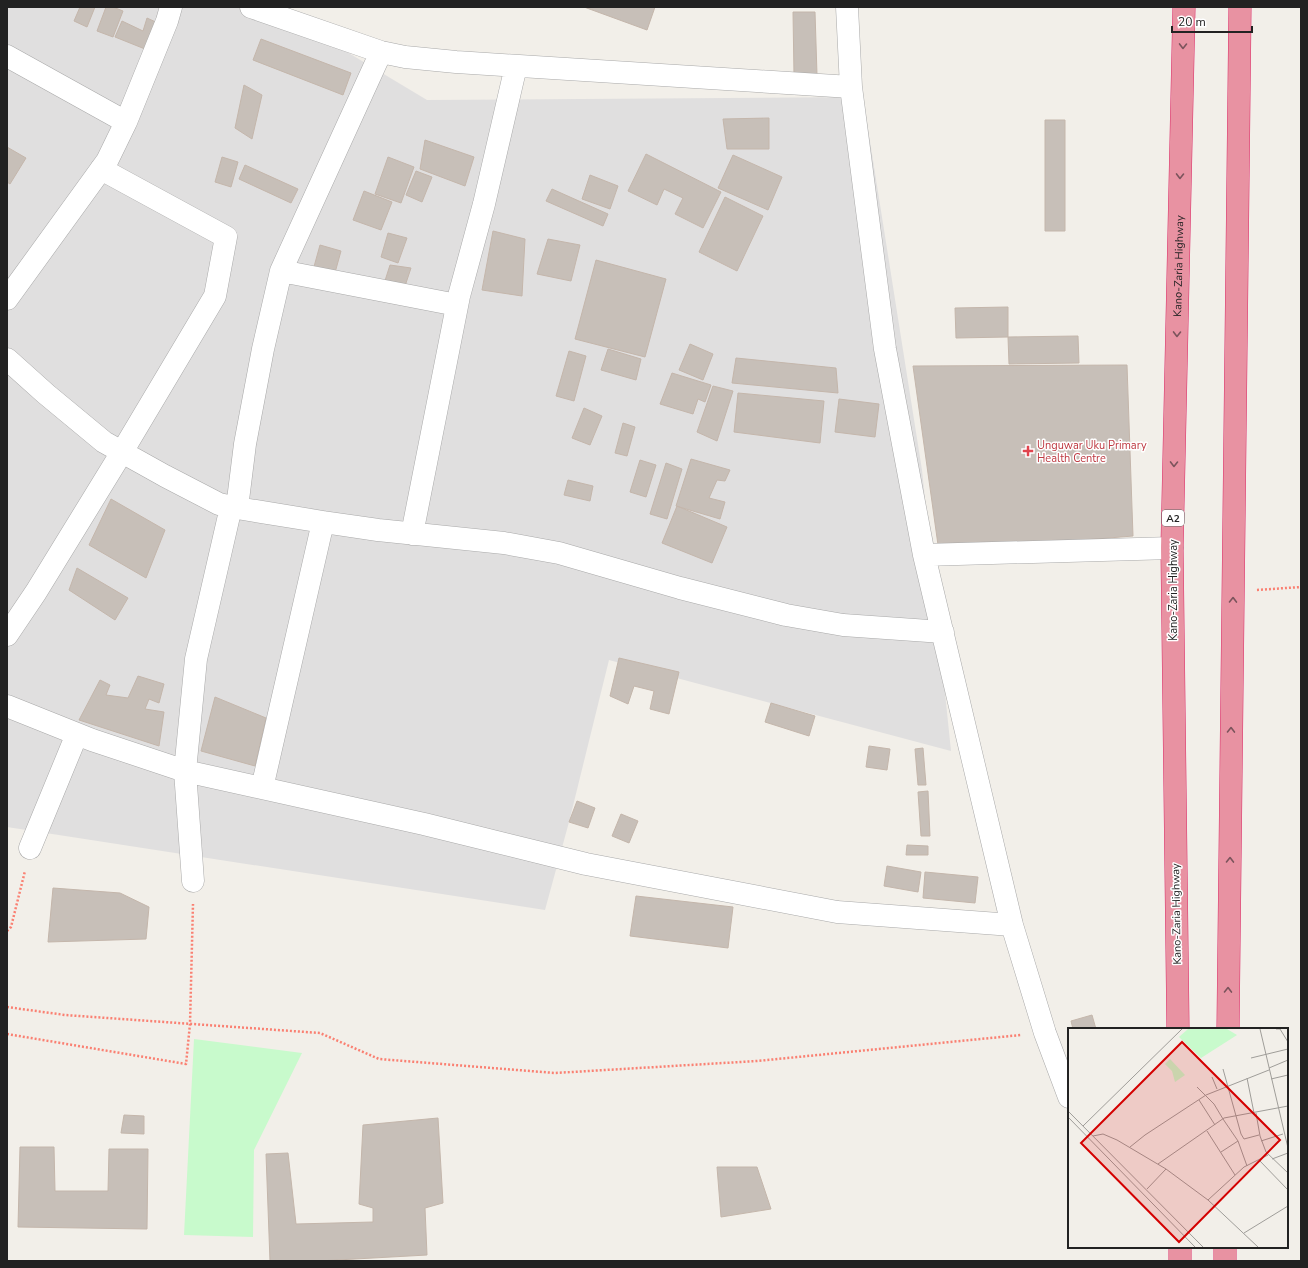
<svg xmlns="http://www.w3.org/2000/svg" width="1308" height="1268" font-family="'Nunito Sans',sans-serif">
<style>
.residential{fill:#e0dfdf}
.park{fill:#c8facc}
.building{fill:#c7bfb8;stroke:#c4b6ab}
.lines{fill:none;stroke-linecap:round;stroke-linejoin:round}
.street-casing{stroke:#a9a9a9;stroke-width:23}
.highway-casing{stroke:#dc2a67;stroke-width:23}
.path{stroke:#fa8072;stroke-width:2.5;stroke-dasharray:2 2;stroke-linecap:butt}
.street{stroke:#fff;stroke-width:22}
.highway{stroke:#e892a2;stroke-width:22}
.oneway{stroke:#7b545c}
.health-dot{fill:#e0444e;stroke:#fff;stroke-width:1.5}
.labels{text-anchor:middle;stroke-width:3;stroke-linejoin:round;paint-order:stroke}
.shield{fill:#fff;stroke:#646464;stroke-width:1}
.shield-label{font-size:10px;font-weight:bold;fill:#222}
.street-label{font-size:11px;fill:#222;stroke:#fff}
.health-label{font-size:11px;fill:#be3a42;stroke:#fff;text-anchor:start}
.inset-road{fill:none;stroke:#9f9d99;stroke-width:1}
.view{fill:#d40000;fill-opacity:0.15;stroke:#d40000;stroke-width:2}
.inset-edge{fill:none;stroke:#222;stroke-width:2}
</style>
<rect width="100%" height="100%" fill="#f2efe9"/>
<path class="residential" d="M7 7H272L427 100 863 97 922 470 951 751 609 660 569 822 545 910 7 827Z"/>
<path class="park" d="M194 1039 302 1053 254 1150 253 1237 184 1235Z"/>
<path class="building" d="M80 7H95L87 27 74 21Z
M106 7H113L123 11 113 37 97 31Z
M584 7H655L647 30Z
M793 12H815L817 75H794Z
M147 18 160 24 150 51 115 37 122 21 143 31Z
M261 39 351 73 343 95 253 60Z
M244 85 262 95 252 139 235 128Z
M769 118V149H727L723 119Z
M1045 120H1065V231H1045Z
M425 140 474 157 465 186 420 169Z
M7 147 26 158 10 184 7 182Z
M646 154 721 192 703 228 675 214 683 198 664 189 657 205 628 191Z
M733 155 782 177 768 210 718 188Z
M222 157 238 162 231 187 215 182Z
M388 157 414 167 401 203 375 194Z
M245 165 298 189 291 203 239 179Z
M416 171 432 177 422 202 406 195Z
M590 175 618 186 610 209 582 199Z
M552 189 608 214 603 226 546 201Z
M364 191 392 202 381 230 353 220Z
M725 197 763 216 737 271 699 252Z
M493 231 525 239 522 296 482 290Z
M388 233 407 238 398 263 381 257Z
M548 239 580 245 571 281 537 274Z
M320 245 341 251 333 280 312 274Z
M596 260 666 279 645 357 575 339Z
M390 265 411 268 403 292 383 287Z
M1008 307V337L956 338 955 308Z
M1078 336 1079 363 1009 364 1008 337Z
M690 344 713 354 703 380 679 370Z
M608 349 641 359 636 380 601 370Z
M569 351 586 356 574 401 556 396Z
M736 358 836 368 838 393 732 383Z
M1127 365 1133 536 939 552 913 366Z
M672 373 711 385 705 402 698 399 693 414 660 404Z
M713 386 733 391 717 441 697 432Z
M738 393 824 401 820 443 734 432Z
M839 399 879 404 875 437 835 432Z
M584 408 602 416 590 445 572 438Z
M623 423 635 427 627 456 615 453Z
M691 459 730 470 725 481 717 480 709 498 725 502 720 519 676 506Z
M640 460 656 465 646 497 630 492Z
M666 463 682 469 667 519 650 514Z
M568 480 593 486 590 501 564 495Z
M111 499 165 530 146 578 89 545Z
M677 506 727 527 712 563 662 543Z
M77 568 128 598 115 620 69 590Z
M619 658 679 672 669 714 650 709 654 691 634 686 628 704 610 696Z
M138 676 164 684 159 703 149 699 145 709 164 712 159 746 79 720 100 680 110 685 106 695 128 698Z
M215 697 266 718 255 766 201 751Z
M771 703 815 716 809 736 765 722Z
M869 746 890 749 887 770 866 767Z
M923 748 926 785H918L915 749Z
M928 791 930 836H921L918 792Z
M577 801 595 808 588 828 569 822Z
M621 814 638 821 629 843 612 836Z
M907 845 928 846V855H906Z
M887 866 921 872 918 892 884 886Z
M925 872 978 877 975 903 923 898Z
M53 888 120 893 149 907 146 939 48 942Z
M636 896 733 907 728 948 630 936Z
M1092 1015 1096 1029H1073L1071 1021Z
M124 1115 144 1116V1134L121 1133Z
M438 1118 443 1203 425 1208 427 1255 319 1261H270L266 1154 288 1153 296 1224 373 1222V1208L359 1204 363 1125Z
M20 1147H54L55 1191H108L109 1149H148L147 1229 18 1227Z
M717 1167H757L771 1209 721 1217Z"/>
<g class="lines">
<defs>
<path id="street" d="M251 7 381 52 405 57 456 62 851 87
M847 7 851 87 885 349 924 555 1012 925 1045 1033 1069 1097
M7 56 126 122
M281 271 457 305
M7 299 107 161 126 122 167 21 171 7
M7 359 46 394 104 442 165 476 219 504 237 508 323 522 378 530 504 543 559 553 680 588 786 615 843 625 943 632
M237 508 245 444 263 349 281 271 381 52
M412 534 459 296 484 204 516 66
M924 555 1172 548
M7 635 36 592 122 452 215 296 226 237 101 169
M7 706 92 740 185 771 424 824 586 864 837 912 1012 925
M262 788 323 522
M30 848 77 734
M193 881 185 771 196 659 231 507"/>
<g id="highway">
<path id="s1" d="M1178 1029 1172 548 1184 7"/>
<path d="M1228 1029 1240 7"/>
<path d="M1180 1261V1247"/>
<path d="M1225 1261V1247"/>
</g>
</defs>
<use href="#street" class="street-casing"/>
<use href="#highway" class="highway-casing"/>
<path class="path" d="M1257 590 1301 587
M7 931 11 927 25 871
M7 1007 65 1015 320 1033 379 1059 555 1073 757 1061 1021 1035
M7 1034 186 1064 190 1024 193 904"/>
<use href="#street" class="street"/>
<use href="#highway" class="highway"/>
</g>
<defs><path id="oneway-chevron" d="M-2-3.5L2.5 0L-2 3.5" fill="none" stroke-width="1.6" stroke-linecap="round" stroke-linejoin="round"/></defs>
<g class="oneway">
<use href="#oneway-chevron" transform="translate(1183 46) rotate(91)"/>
<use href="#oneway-chevron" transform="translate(1180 176) rotate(91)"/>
<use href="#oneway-chevron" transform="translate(1177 334) rotate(91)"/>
<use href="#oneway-chevron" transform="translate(1174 464) rotate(91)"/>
<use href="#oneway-chevron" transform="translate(1233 600) rotate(-89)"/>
<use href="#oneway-chevron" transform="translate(1231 730) rotate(-89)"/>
<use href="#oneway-chevron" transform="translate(1230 860) rotate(-89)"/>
<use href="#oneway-chevron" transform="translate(1228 990) rotate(-89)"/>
</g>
<path class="health-dot" d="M1026 445h4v4h4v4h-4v4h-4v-4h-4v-4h4z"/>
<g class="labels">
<rect class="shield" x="1162" y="510" width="22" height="16" rx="3"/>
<g class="shield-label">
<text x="1173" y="522">A2</text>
</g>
<g class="street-label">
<text dy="4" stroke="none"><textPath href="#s1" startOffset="763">Kano-Zaria Highway</textPath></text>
<text transform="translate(1173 590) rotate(-90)" y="4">Kano-Zaria Highway</text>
<text transform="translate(1176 914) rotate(-91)" y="4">Kano-Zaria Highway</text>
</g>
<g class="health-label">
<text x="1037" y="449">Unguwar Uku Primary<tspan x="1037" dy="13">Health Centre</tspan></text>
</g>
</g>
<g transform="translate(1068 1028)">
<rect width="220" height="220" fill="#f2efe9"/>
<path d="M120 1H159L169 7 133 30 111 9ZM102 31 117 47 107 54 104 43 97 36Z" fill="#c8facc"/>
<path class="inset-road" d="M192 1 220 120M208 1H212L220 14M183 30 220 21M201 40 220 32M155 41 173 106 176 111 191 107M144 49 149 61M179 50 186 85M203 51 220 47M129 59 146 76 155 91M131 72 147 97M0 83 135 219M188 85 192 108 198 124 220 145M0 89 127 219M155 91 170 113 179 138M15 98 114 1M139 103 167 147M25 108 35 106 49 112 98 141 140 172 190 219M193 113 215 106M62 119 77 107 138 67 201 42M153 124 170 113M204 131 220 125M191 132 220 162M90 136 156 90 220 78M79 161 98 141M140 172 176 139 200 127M176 205 220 178"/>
<path class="view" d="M114 14 212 112 111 214 13 115Z"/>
<rect width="220" height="220" class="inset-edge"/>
</g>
<rect width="1308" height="1268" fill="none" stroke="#222222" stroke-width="16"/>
<path d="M1172 26v6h80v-6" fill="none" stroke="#222222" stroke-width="2"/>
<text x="1178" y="26" font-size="12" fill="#222222" stroke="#ffffff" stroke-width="3" paint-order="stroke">20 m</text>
</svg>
